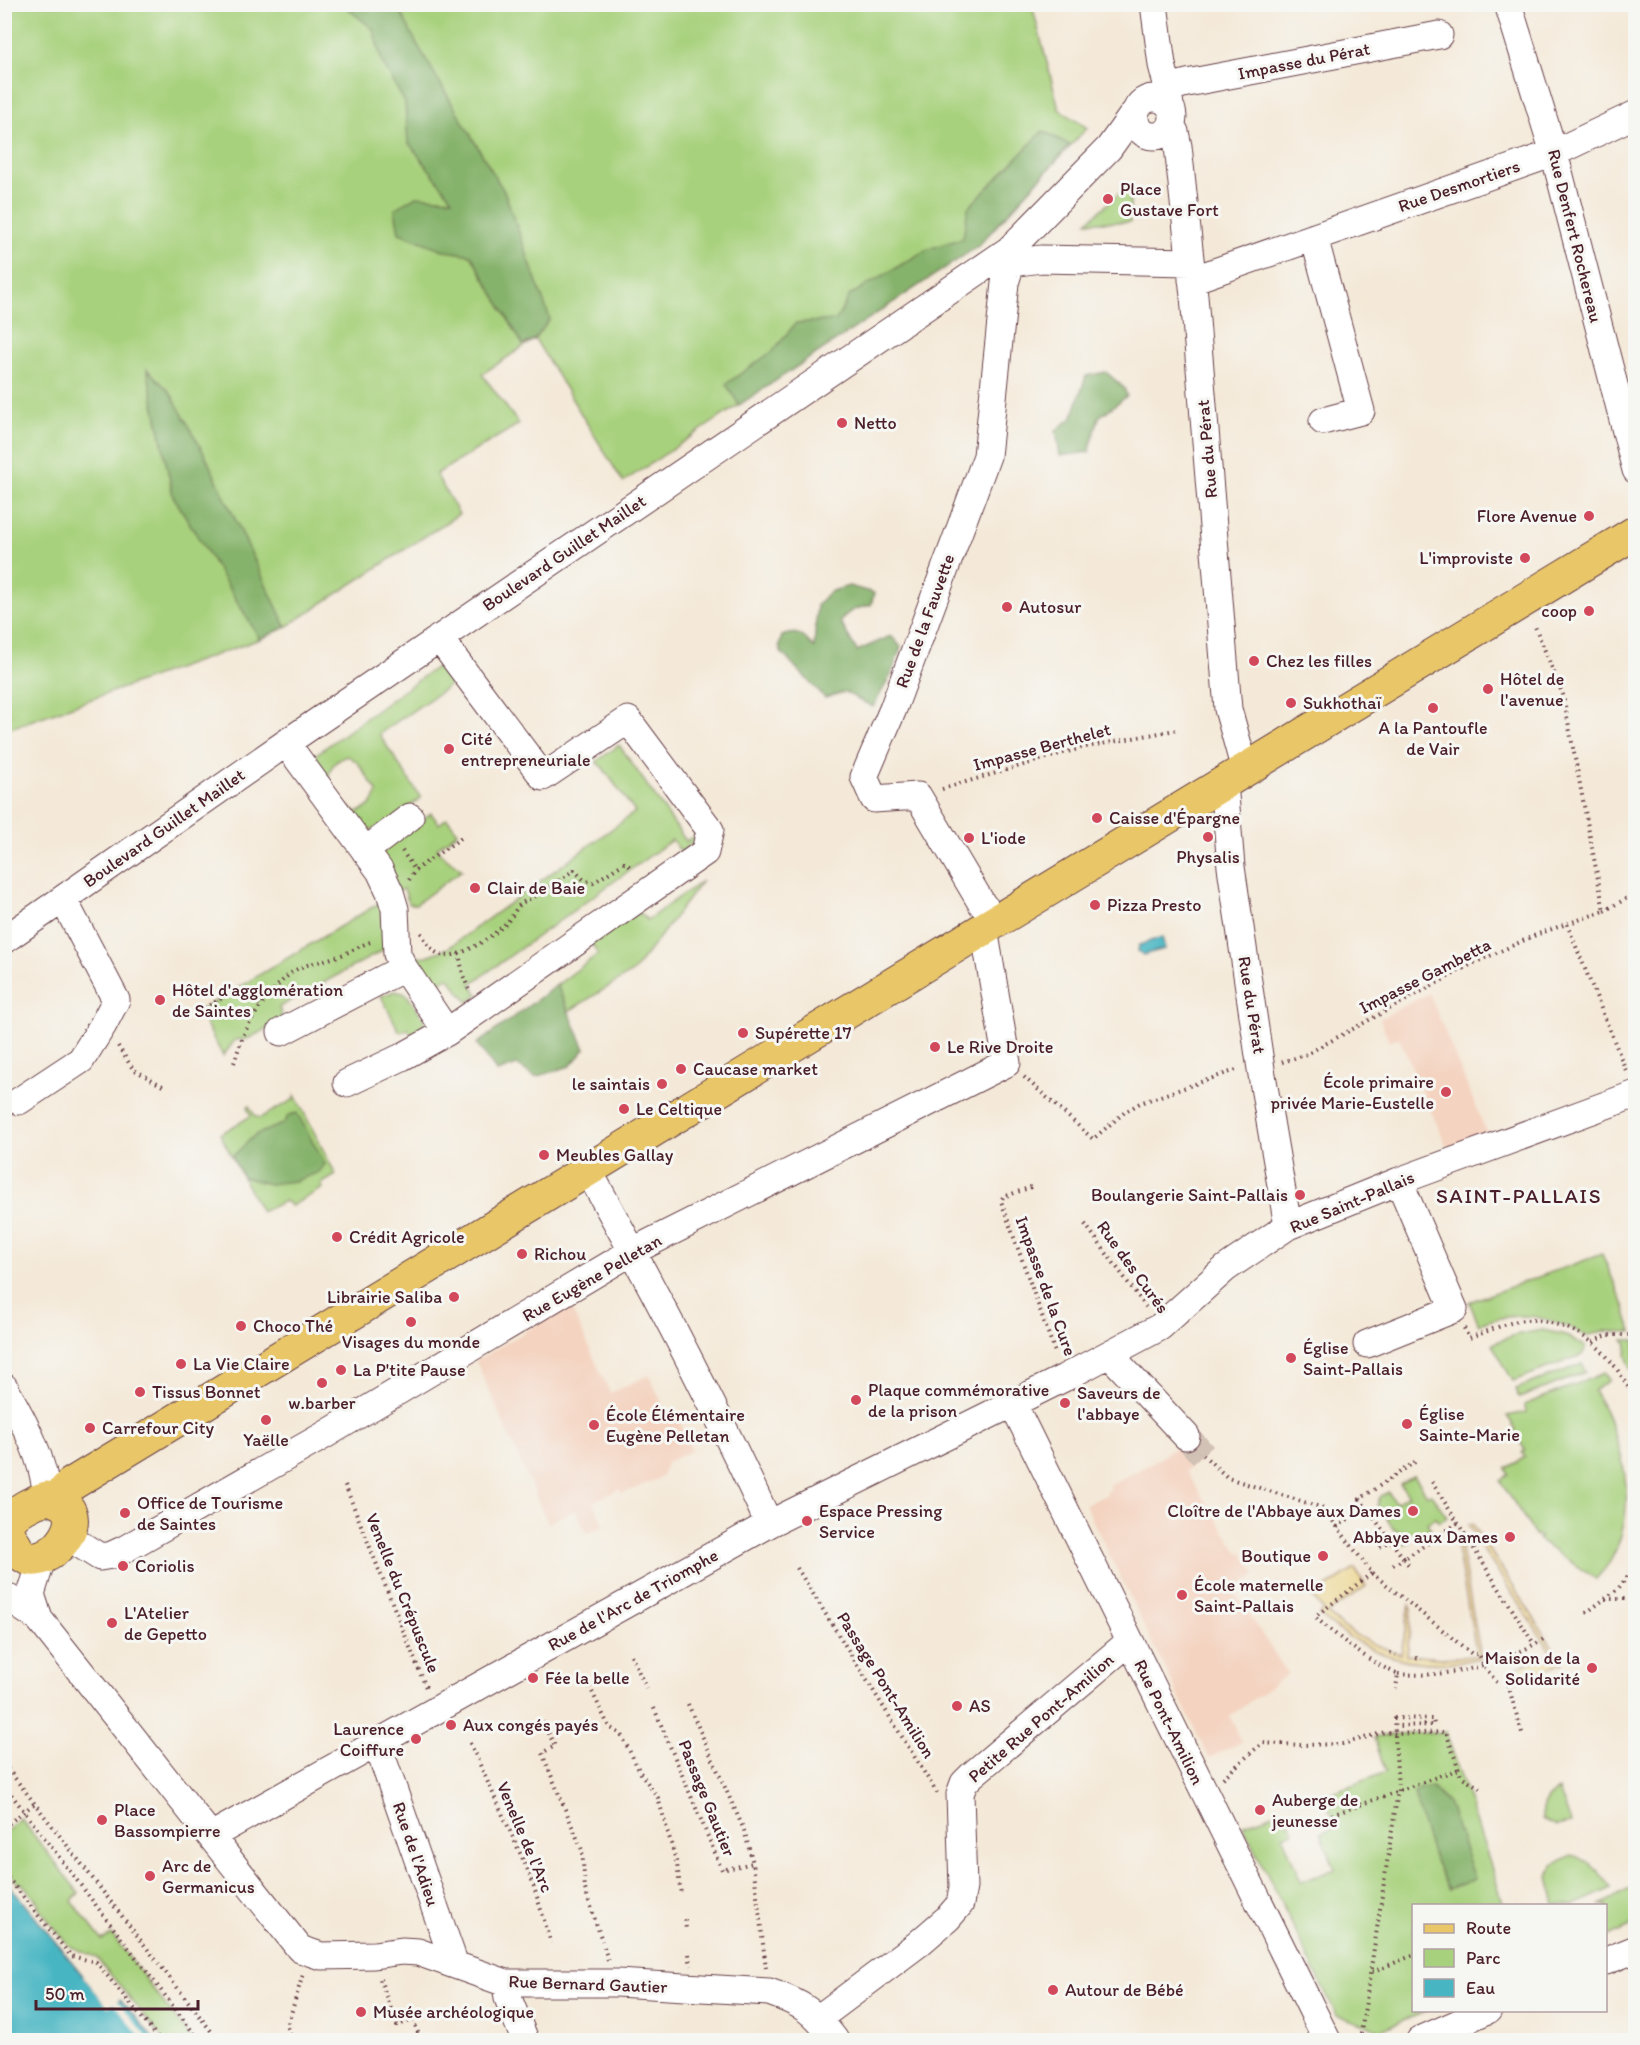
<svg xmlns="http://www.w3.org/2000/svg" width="1640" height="2045" font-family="Itim,sans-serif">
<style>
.built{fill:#f4d3c0}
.green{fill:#a8d17d;stroke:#797854;stroke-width:1.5}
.forest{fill:#86b36c;stroke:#68694c;stroke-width:1.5}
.sand{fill:#eeda9e;stroke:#9c7c64;stroke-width:1.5}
.water{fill:#47b5c2;stroke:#486a76;stroke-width:1.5}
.pier{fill:#f4e9d8}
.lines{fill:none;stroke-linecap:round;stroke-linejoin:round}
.minor-tunnel{stroke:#d2c1b5;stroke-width:27;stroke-dasharray:27 14;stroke-linecap:butt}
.minor-casing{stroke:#643d45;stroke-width:29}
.major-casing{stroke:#643d45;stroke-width:35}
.path{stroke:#643d45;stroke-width:4;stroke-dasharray:1.5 4.5;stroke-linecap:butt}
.minor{stroke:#fff;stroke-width:27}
.major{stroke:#e9c769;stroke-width:33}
.poi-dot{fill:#d1495b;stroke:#f6f6f2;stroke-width:2}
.labels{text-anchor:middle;stroke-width:6;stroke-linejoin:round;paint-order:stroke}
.street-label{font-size:18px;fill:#4a1f2b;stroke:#f6f6f2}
.poi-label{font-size:18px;fill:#4a1f2b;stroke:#f6f6f2;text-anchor:start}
.quarter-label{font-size:21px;letter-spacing:1.5px;fill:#4a1f2b;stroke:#f6f6f2}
</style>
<rect width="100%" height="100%" fill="#f6f6f2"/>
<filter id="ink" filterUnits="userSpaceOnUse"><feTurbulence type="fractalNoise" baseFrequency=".0167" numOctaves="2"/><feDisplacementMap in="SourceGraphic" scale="12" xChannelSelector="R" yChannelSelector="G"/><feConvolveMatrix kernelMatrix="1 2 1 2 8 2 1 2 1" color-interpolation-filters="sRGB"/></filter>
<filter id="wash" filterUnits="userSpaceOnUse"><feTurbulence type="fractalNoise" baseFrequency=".008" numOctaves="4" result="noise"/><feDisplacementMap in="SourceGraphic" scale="24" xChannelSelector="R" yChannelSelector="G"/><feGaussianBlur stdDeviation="1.35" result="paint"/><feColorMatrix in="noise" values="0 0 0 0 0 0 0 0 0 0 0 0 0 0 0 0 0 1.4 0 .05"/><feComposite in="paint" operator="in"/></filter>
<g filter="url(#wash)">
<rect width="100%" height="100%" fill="#f4e9d8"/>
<path class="built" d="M1429 993 1488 1136 1448 1150 1399 1038 1389 1042 1380 1019Z
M570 1305 610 1393 649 1375 668 1416 676 1412 691 1449V1451L667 1462 662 1477 622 1494 619 1489 593 1502 604 1525 587 1534 575 1510 548 1523 476 1361Z
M1182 1439 1200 1458 1186 1471 1239 1554 1242 1553 1256 1575 1233 1590 1288 1674 1230 1716 1242 1742 1209 1758 1085 1505 1107 1494 1106 1491 1111 1489 1109 1485 1153 1463 1174 1448Z"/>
<path class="green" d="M4 5H1032L1059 109 1087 128 978 246 623 482 535 339 482 374 519 424 436 474 459 514 286 627 260 639 5 730Z
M1130 184V222H1087Z
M443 662 456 681 379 734 421 798C404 810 384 829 362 832L346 806 357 812C366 810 376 802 377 791L358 763 348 756C334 760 329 768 328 783L311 762 315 755Z
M619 745 686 841 699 834 695 841 681 852 672 840 471 984 478 995 468 1002 448 977 431 988 412 961 416 957 427 956 448 948 635 812 603 768 596 762Z
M431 813 439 824 447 818 458 832 437 848 440 853 462 870 416 904H409L404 889 395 892 382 860 383 850Z
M702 881 634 971 569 1011 557 985 598 954 590 941 637 909 647 920Z
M381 902 387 948 279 1007 283 1021 247 1039 235 1040 223 1056 199 1011Z
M395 991 406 994 425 1020 421 1033 414 1038 408 1029 401 1032 399 1031 381 996Z
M295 1095 336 1175 321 1184 323 1188 291 1206 285 1201 261 1212 220 1134 251 1116 247 1108 249 1106 255 1116 260 1118 293 1100Z
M1602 1254 1625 1308 1632 1332 1603 1331 1587 1336C1550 1316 1519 1309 1479 1324L1469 1302Z
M1542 1330 1562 1334 1584 1345 1586 1348 1582 1355 1513 1381 1492 1344 1515 1335Z
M1623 1340H1635V1381L1626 1355 1627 1345Z
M1582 1364 1586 1372 1519 1398 1516 1389Z
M1604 1373 1609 1380 1594 1391C1624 1442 1640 1506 1611 1560 1607 1567 1601 1573 1596 1579L1538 1540 1540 1538 1538 1535 1536 1536 1500 1481 1509 1474 1506 1469 1525 1457 1522 1453 1525 1450 1513 1431 1516 1429 1507 1416 1527 1412 1524 1405Z
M1414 1475 1427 1495 1431 1494 1447 1516 1439 1522 1435 1518 1428 1523 1431 1528 1420 1535 1416 1530 1408 1536 1410 1541 1404 1544 1399 1537 1400 1532 1394 1530 1387 1519 1388 1513 1382 1511 1377 1505 1380 1497 1388 1492 1396 1503 1408 1495 1400 1484Z
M1446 1732 1504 1905 1414 1906V2010L1427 2011 1381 2030 1337 2016 1243 1825 1285 1810 1293 1832 1283 1836 1301 1882 1335 1869 1321 1833 1335 1827 1331 1812 1329 1811 1323 1796 1386 1772 1374 1738 1396 1734Z
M1559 1790 1571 1823 1556 1826 1542 1819C1542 1806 1546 1796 1559 1790Z
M21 1819 79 1893 72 1901 102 1940 112 1935 192 2040H164L96 1957 69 1946 37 1906 39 1904 22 1883 19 1885 5 1867V1832Z
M1571 1855C1590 1859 1600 1873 1612 1888L1574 1905H1555L1549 1877 1553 1865Z
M1635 1886V1924L1606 1937V1906L1600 1905Z"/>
<path class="forest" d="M343 5H397L417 44 505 193 550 319 535 339 523 345 471 255 446 251 399 233 395 209 416 196 452 199 408 142 405 103 382 62 373 29Z
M1043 131 1070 145 978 246 739 405 726 384 773 351 796 323 836 320 850 295 926 250 963 238 968 208Z
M147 369 170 392 205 455 286 627 260 639 173 496Z
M1106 372 1124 388 1127 396 1099 417 1089 452 1060 456 1056 430 1072 418 1086 376Z
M849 586 874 593 871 605C858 608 847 610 840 622L857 651 891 636 901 647 891 675 873 707 845 692 825 698 781 652 779 645 782 636C799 630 803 635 814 648L817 605 829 592Z
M557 985 585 1049 570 1066 535 1077 517 1065 497 1072 477 1044Z
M297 1113 325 1164 319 1172 295 1181 269 1184 243 1177 232 1157 255 1135 283 1124 289 1115Z
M1432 1787 1449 1805 1475 1879 1449 1889C1431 1859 1423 1826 1414 1793L1421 1788Z"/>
<path class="sand" d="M1472 1523 1563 1663 1515 1682 1512 1670 1552 1653 1476 1539 1461 1549 1481 1658C1415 1672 1370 1657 1319 1615L1323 1610 1312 1596 1355 1569 1366 1586 1327 1614C1351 1635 1370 1644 1401 1654L1410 1605 1412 1608 1407 1655 1440 1658 1477 1656 1457 1548 1475 1535 1469 1525Z"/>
<path class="water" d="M1162 937 1165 949 1143 955 1138 951 1139 945Z
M4 1879 108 2006 120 1999 155 2040H5Z"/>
<path class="pier" d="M86 1974 109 2003 118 1996 120 1999 118 2001 149 2040 152 2038 153 2040H143L114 2003 108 2007 83 1976Z"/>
</g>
<g filter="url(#ink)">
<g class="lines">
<path class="minor-tunnel" d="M1186 1436 1203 1455"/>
<defs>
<path id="minor" d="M1154 4 1162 65 1168 88 1170 107
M1508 4 1554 153 1636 470
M1168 88 1187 83 1439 35
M1135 117a19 19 0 1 1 38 0a19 19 0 1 1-38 0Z
M1170 129 1175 132 1178 146 1194 296 1228 709 1245 770
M1314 237 1361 411 1323 421
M1011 263 1041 259 1190 262
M1192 280 1554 153 1636 114
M286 743 380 871 390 892 395 909 397 954 404 968 447 1032
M1224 783 1231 867 1261 1069 1288 1226
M365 851 410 817
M997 921 982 904 918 796 874 799 864 777 893 709 987 456 1005 283 1011 263 1009 250
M4 940 286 743 1009 250 1109 148 1134 113
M281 1032 404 968
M347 1083 402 1057 447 1032 705 852 710 830 628 720 543 777 439 638
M19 1101 81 1060 103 1025 116 1000 63 899
M588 1170C652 1286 714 1403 769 1524
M1367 1344 1454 1309 1399 1181
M1110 1355 1186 1436
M4 1387C24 1422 44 1458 47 1498
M1012 1402 1327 2040
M68 1537 100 1557 112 1555 125 1549 323 1436 633 1251 1007 1063 984 929
M43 1556 31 1594 39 1619 300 1949 321 1956 374 1955 402 1951 418 1952 506 1983H617L769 1992C804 2004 813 2011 835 2040
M4 1595 39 1619
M377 1743 455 1965
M211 1836 769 1524 1064 1378 1160 1327 1226 1268 1288 1226 1399 1181 1636 1094
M1606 1961 1636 1949
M506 1983 508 1998 525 2040
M819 2018 918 1944 948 1918 960 1904 963 1887 960 1794 964 1783 972 1775 1129 1642
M1420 2040 1488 2010"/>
<path id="major" d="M47 1498C100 1507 54 1568 27 1558 20 1555 18 1550 15 1545 11 1539 6 1530 9 1523 13 1511 35 1501 47 1498Z
M56 1500 70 1485 1636 532"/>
</defs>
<use href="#minor" class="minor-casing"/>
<use href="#major" class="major-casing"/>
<path class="path" d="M942 789 1081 748 1175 730
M402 851 415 870
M409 880 415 870 464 836
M1604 911 1636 893
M1567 924 1627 1073
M421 933C426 940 430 950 439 954 456 963 497 934 508 921 513 916 516 907 522 903 526 900 531 899 535 897 548 889 561 879 574 870L584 880 593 883 624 863 633 868
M459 953 463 975 469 990
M199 1011 231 993 263 1005
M118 1046 133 1069 166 1088
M1282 1062 1305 1055 1472 964 1538 934 1604 911 1563 695 1534 624
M234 1063C238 1051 241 1039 247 1028 256 1010 281 977 299 968 313 962 329 960 344 954 354 950 362 944 374 941
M1024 1077 1093 1139 1125 1112 1140 1103 1239 1069
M1031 1187 1003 1197 1001 1201 1056 1355
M1085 1224 1146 1307
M1464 1328 1469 1338C1484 1333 1512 1320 1526 1320 1537 1319 1548 1322 1558 1325 1598 1337 1616 1365 1636 1400
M1593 1342 1607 1335H1636
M1203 1455 1228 1478 1323 1508 1372 1573 1316 1616V1618C1341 1639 1368 1662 1398 1674L1396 1689
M1415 1462 1360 1499 1404 1559 1458 1523
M1432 1482 1534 1644
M345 1485 427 1690
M1337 1527 1365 1507
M1380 1547 1389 1541
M1393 1565 1404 1559 1411 1568
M797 1568 937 1793
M1372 1573 1472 1654H1479L1484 1666 1499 1685
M1605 1599H1636
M1586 1613 1618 1589 1636 1565
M1390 1653 1396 1655
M631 1655 646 1688
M1416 1658 1422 1659
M1398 1674C1452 1678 1501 1665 1547 1637
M587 1681 609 1727 621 1734 640 1772 658 1798 677 1864 681 1894
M1508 1685 1523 1736
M688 1704 744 1830 753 1863
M654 1708 722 1870 753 1863 766 1968
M1394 1718 1433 1719 1434 1725 1395 1726
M543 1722 555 1746 542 1753 582 1850 585 1889 602 1941
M470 1743 531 1877 551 1943
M4 1764 218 2040
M1223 1778 1262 1743 1301 1745 1343 1744 1385 1732 1396 1734 1446 1732 1461 1776 1480 1788
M4 1785 199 2040
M1332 1815 1459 1769
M4 1827 35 1803
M4 1873 71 1956 96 1962 160 2040
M1539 1906V1905
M685 1920 686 1929
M604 1947 608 1960
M689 1954 691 1966
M1372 1972 1414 1955
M380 1979 397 2025 413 2020 421 2040
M292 2040 287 2027 303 1974
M1360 2040 1398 1791 1394 1716"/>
<use href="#minor" class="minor"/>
<use href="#major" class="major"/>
</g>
</g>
<g class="poi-dot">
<circle cx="1108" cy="199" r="6"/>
<circle cx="842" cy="423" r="6"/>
<circle cx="1589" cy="516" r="6"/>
<circle cx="1525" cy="558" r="6"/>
<circle cx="1007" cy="607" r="6"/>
<circle cx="1589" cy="611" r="6"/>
<circle cx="1254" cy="661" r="6"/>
<circle cx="1488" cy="689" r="6"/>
<circle cx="1291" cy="703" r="6"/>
<circle cx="1433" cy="708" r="6"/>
<circle cx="449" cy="749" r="6"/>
<circle cx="1097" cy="818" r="6"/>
<circle cx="1208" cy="837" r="6"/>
<circle cx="969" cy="838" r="6"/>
<circle cx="475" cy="888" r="6"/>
<circle cx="1095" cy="905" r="6"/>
<circle cx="160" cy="1000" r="6"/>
<circle cx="743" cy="1033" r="6"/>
<circle cx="935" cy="1047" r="6"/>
<circle cx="681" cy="1069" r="6"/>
<circle cx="662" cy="1084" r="6"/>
<circle cx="1446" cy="1092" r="6"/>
<circle cx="624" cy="1109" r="6"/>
<circle cx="544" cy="1155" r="6"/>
<circle cx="1300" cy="1195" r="6"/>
<circle cx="337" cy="1237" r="6"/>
<circle cx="522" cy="1254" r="6"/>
<circle cx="454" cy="1297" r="6"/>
<circle cx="411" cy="1322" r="6"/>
<circle cx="241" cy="1326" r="6"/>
<circle cx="1291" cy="1358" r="6"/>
<circle cx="181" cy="1364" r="6"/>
<circle cx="341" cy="1370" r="6"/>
<circle cx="322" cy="1383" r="6"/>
<circle cx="140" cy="1392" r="6"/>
<circle cx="856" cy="1400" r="6"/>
<circle cx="1065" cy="1403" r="6"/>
<circle cx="266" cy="1420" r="6"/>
<circle cx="1407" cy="1424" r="6"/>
<circle cx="594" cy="1425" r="6"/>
<circle cx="90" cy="1428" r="6"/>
<circle cx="1413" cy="1511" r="6"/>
<circle cx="125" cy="1513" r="6"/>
<circle cx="807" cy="1521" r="6"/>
<circle cx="1510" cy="1537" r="6"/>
<circle cx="1323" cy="1556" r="6"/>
<circle cx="123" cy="1566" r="6"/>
<circle cx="1182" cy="1595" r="6"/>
<circle cx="112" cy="1623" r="6"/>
<circle cx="1592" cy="1668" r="6"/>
<circle cx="533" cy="1678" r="6"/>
<circle cx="957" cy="1706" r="6"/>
<circle cx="451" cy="1725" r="6"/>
<circle cx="416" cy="1739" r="6"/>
<circle cx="1260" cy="1810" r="6"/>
<circle cx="102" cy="1820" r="6"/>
<circle cx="150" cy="1876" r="6"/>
<circle cx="1053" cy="1990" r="6"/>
<circle cx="361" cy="2012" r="6"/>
</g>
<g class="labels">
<g class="street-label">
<text transform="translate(1304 61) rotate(-11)" y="6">Impasse du Pérat</text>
<text transform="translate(1459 186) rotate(-19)" y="6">Rue Desmortiers</text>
<text transform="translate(1575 236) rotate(76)" y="6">Rue Denfert Rochereau</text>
<text transform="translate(1207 449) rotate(-95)" y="6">Rue du Pérat</text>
<text transform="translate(564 553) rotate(-34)" y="6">Boulevard Guillet Maillet</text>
<text transform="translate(925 621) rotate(-70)" y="6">Rue de la Fauvette</text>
<text transform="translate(1042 747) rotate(-15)" y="6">Impasse Berthelet</text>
<text transform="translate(164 828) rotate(-35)" y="6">Boulevard Guillet Maillet</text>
<text transform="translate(1425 976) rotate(-27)" y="6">Impasse Gambetta</text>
<text transform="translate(1252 1005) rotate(81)" y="6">Rue du Pérat</text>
<text transform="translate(1352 1202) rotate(-23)" y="6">Rue Saint-Pallais</text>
<text transform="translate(1133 1267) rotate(54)" y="6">Rue des Curés</text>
<text transform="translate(592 1278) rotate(-30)" y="6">Rue Eugène Pelletan</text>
<text transform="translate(1046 1286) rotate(70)" y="6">Impasse de la Cure</text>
<text transform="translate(403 1593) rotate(68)" y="6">Venelle du Crépuscule</text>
<text transform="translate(633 1600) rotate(-29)" y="6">Rue de l'Arc de Triomphe</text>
<text transform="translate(886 1685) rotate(58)" y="6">Passage Pont-Amilion</text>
<text transform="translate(1041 1718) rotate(-41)" y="6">Petite Rue Pont-Amilion</text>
<text transform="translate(1169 1722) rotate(64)" y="6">Rue Pont-Amilion</text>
<text transform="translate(707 1798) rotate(68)" y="6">Passage Gautier</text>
<text transform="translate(525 1837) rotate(67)" y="6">Venelle de l'Arc</text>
<text transform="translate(416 1854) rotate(71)" y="6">Rue de l'Adieu</text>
<text transform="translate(588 1984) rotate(2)" y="6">Rue Bernard Gautier</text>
</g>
<g class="poi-label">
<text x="1120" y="195">Place<tspan x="1120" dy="21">Gustave Fort</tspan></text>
<text x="854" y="429">Netto</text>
<text x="1577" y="522" text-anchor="end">Flore Avenue</text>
<text x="1513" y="564" text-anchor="end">L'improviste</text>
<text x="1019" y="613">Autosur</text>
<text x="1577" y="617" text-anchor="end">coop</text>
<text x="1266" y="667">Chez les filles</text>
<text x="1500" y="685">Hôtel de<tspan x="1500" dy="21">l'avenue</tspan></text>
<text x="1303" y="709">Sukhothaï</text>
<text x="1433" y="734" text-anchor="middle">A la Pantoufle<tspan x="1433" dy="21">de Vair</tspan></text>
<text x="461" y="745">Cité<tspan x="461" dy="21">entrepreneuriale</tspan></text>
<text x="1109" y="824">Caisse d'Épargne</text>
<text x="981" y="844">L'iode</text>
<text x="1208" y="863" text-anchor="middle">Physalis</text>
<text x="487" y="894">Clair de Baie</text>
<text x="1107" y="911">Pizza Presto</text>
<text x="172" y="996">Hôtel d'agglomération<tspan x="172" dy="21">de Saintes</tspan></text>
<text x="755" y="1039">Supérette 17</text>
<text x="947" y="1053">Le Rive Droite</text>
<text x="693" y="1075">Caucase market</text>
<text x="1434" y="1088" text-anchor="end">École primaire<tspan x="1434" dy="21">privée Marie-Eustelle</tspan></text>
<text x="650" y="1090" text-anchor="end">le saintais</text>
<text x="636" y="1115">Le Celtique</text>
<text x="556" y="1161">Meubles Gallay</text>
<text x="1288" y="1201" text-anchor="end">Boulangerie Saint-Pallais</text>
<text x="349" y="1243">Crédit Agricole</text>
<text x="534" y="1260">Richou</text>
<text x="442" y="1303" text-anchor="end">Librairie Saliba</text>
<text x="253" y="1332">Choco Thé</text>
<text x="411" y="1348" text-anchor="middle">Visages du monde</text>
<text x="1303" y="1354">Église<tspan x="1303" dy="21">Saint-Pallais</tspan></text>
<text x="193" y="1370">La Vie Claire</text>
<text x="353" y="1376">La P'tite Pause</text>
<text x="868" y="1396">Plaque commémorative<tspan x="868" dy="21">de la prison</tspan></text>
<text x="152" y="1398">Tissus Bonnet</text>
<text x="1077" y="1399">Saveurs de<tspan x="1077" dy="21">l'abbaye</tspan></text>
<text x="322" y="1409" text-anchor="middle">w.barber</text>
<text x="1419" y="1420">Église<tspan x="1419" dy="21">Sainte-Marie</tspan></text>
<text x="606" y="1421">École Élémentaire<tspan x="606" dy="21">Eugène Pelletan</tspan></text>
<text x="102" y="1434">Carrefour City</text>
<text x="266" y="1446" text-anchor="middle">Yaëlle</text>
<text x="137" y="1509">Office de Tourisme<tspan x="137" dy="21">de Saintes</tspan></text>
<text x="819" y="1517">Espace Pressing<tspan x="819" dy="21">Service</tspan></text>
<text x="1401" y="1517" text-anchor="end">Cloître de l'Abbaye aux Dames</text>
<text x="1498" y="1543" text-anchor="end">Abbaye aux Dames</text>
<text x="1311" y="1562" text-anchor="end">Boutique</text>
<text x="135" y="1572">Coriolis</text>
<text x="1194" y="1591">École maternelle<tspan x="1194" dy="21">Saint-Pallais</tspan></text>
<text x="124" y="1619">L'Atelier<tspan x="124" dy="21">de Gepetto</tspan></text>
<text x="1580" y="1664" text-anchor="end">Maison de la<tspan x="1580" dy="21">Solidarité</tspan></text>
<text x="545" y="1684">Fée la belle</text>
<text x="969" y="1712">AS</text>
<text x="463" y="1731">Aux congés payés</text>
<text x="404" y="1735" text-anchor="end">Laurence<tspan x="404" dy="21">Coiffure</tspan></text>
<text x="1272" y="1806">Auberge de<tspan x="1272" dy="21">jeunesse</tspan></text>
<text x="114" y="1816">Place<tspan x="114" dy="21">Bassompierre</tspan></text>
<text x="162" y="1872">Arc de<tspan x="162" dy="21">Germanicus</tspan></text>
<text x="1065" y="1996">Autour de Bébé</text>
<text x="373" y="2018">Musée archéologique</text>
</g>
<g class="quarter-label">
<text x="1519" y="1203">SAINT-PALLAIS</text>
</g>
</g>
<rect width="1640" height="2045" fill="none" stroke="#f6f6f2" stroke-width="24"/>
<rect x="1412" y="1904" width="195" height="108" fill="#f6f6f2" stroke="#b1a0a2" stroke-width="1.5"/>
<rect x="1424" y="1924" width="30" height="9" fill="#e9c769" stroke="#b1a0a2" stroke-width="1.5"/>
<text x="1466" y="1934" font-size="18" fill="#4a1f2b">Route</text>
<rect x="1424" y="1949" width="30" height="18" fill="#a8d17d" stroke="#b1a0a2" stroke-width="1.5"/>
<text x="1466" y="1964" font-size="18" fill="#4a1f2b">Parc</text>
<rect x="1424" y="1979" width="30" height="18" fill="#47b5c2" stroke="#b1a0a2" stroke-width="1.5"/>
<text x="1466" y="1994" font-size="18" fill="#4a1f2b">Eau</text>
<path d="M36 2000v9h162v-9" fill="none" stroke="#4a1f2b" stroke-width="3"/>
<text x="45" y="2000" font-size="18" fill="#4a1f2b" stroke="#f6f6f2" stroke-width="4.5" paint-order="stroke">50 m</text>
</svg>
